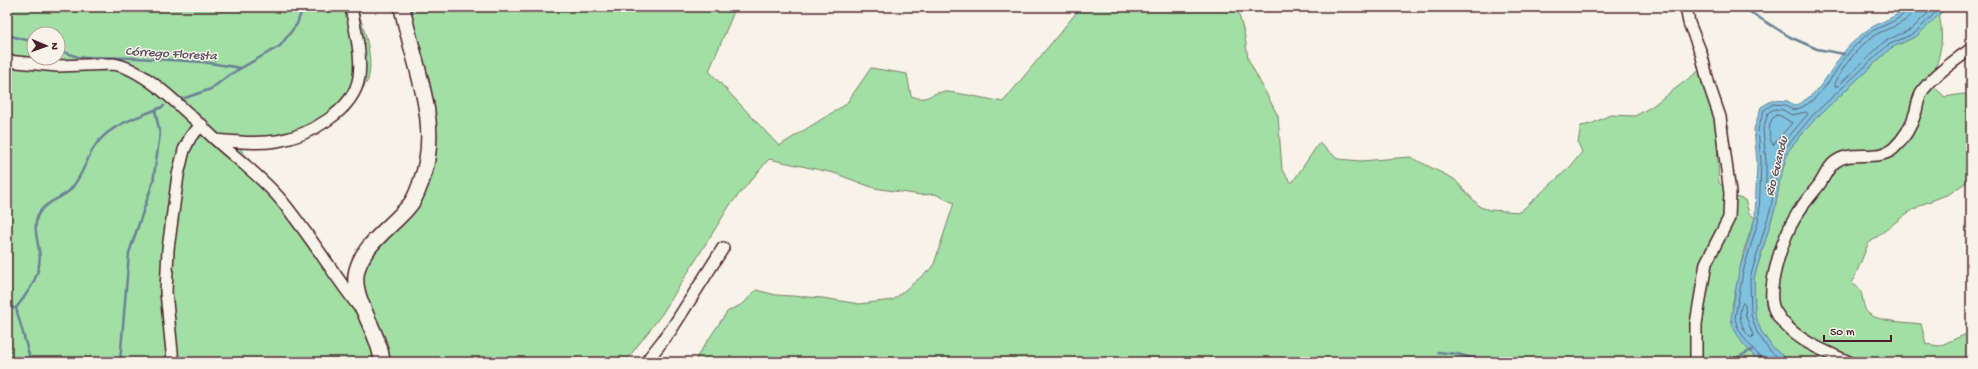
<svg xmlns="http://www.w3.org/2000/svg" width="1978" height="369" font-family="'Gochi Hand',sans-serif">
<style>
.green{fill:#a2dfa5;stroke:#767f68;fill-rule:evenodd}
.water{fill:#7fc2df;stroke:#6a8197}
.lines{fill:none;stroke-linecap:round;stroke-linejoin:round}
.shore{stroke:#5f6073;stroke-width:1}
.stream{stroke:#6a8197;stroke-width:2.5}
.minor-casing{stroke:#4a1f2b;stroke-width:14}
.secondary-casing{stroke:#4a1f2b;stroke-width:18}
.minor{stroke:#f7f3e8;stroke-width:11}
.secondary{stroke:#f7f3e8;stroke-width:15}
.labels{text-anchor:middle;stroke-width:3;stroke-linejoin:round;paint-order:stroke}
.water-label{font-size:13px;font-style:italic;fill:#5a5061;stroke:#f7f3e8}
</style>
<rect width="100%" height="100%" fill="#f7f3e8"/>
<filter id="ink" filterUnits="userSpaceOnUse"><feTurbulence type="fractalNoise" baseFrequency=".025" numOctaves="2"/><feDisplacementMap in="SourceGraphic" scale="8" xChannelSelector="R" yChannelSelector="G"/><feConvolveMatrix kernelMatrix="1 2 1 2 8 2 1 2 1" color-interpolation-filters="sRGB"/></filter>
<g filter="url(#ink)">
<path class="green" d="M7 7H357C364 31 374 55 368 80L348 112 331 121 239 147 350 286 413 197 429 140 397 7H736L709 71 779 146 846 104 871 68 907 74 911 96C928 102 926 95 941 92 945 90 994 100 1003 102L1081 7H1237L1245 37 1248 59 1278 116 1282 170 1292 183 1319 143 1338 159 1361 161 1410 157 1454 179 1480 207 1490 210 1520 212 1570 167 1582 152 1578 143 1581 126 1591 124 1610 115 1635 116 1651 107 1704 67 1729 127 1717 146 1719 183 1736 197 1745 200 1749 213 1755 218 1744 250 1732 306 1741 341 1759 362H701L696 358 727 312 744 303 756 290 776 295 823 298 859 304 893 300 933 267 954 203 935 194 921 195 874 188 834 173 769 159 730 205 662 314 625 362H7ZM34 34H58V58H34Z
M1939 14C1945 45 1939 55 1931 84L1945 97 1963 94 1971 95V179L1949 194 1923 204 1906 214 1868 244 1852 284C1867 289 1859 306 1869 314 1880 322 1907 322 1921 324L1926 344 1939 346 1964 335 1971 336V362H1794L1785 358 1772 347 1761 331 1755 315 1754 278 1775 208 1780 179 1788 151 1815 119 1891 48 1917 36Z"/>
<path class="water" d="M1905 7H1947L1917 36 1891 48 1815 119 1788 151 1780 179 1775 208 1754 278 1755 314 1761 331 1772 347 1785 358 1794 362H1759L1741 341 1733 327 1731 318 1739 271 1755 218 1757 162 1754 129 1761 107 1773 100 1788 101 1793 106C1822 96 1831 65 1850 45 1856 40 1862 33 1869 29 1881 21 1896 18 1905 7Z"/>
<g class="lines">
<path class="shore" d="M1913 7C1912 25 1884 28 1872 37 1860 46 1849 59 1841 72 1839 77 1835 81 1835 86H1838L1885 41 1912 29 1934 7
M1775 109 1783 110 1792 115 1806 112 1808 114 1780 147 1771 177 1770 190 1768 191 1766 189V161L1763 130 1768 113Z
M1776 115 1781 116 1792 123 1773 145C1768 137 1767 121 1776 115Z
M1743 303 1745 305 1746 317 1753 335 1752 338C1742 333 1736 312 1743 303Z
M1762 362 1761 358 1744 338 1737 326 1735 318 1743 272 1759 218 1761 162 1758 129 1764 110 1773 104 1786 105 1793 110C1821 105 1835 67 1853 48 1858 43 1863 38 1869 33 1879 26 1906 20 1907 7
M1784 362 1769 350 1757 332 1751 315 1750 278 1771 207 1776 178 1785 149 1812 116 1888 45 1915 33 1941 7"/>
<path class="stream" d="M1742 7 1790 37 1817 49 1844 54
M7 35 34 42
M58 50 78 57 137 58 203 62 241 68
M179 100 211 89 229 75 280 46 297 24 303 7
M7 308H16
M16 308C29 291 43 273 39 250 37 239 34 228 37 217 43 202 59 200 69 191 81 179 85 163 93 149 109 123 139 118 164 106
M16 308 31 362
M1438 352 1457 354 1488 362
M120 362 129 253 153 182 160 134 155 110
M1728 362 1752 350"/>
<defs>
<path id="minor" d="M1686 7 1689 23 1701 53 1709 85 1720 117 1730 193 1729 218 1706 263 1696 324V362
M7 61 57 66 113 64C146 68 191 117 216 140 238 160 262 177 281 200 309 234 332 272 359 307
M216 140C236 142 257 144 277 141 308 136 354 111 359 77 362 54 355 30 351 7
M173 362 166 292 168 249 178 175 184 150 191 136 202 125
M646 362 671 330 723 248
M1849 362C1822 350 1791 339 1775 311 1764 291 1784 235 1796 216 1802 205 1811 195 1819 185 1824 178 1828 167 1835 162 1851 149 1877 162 1893 149 1904 139 1912 125 1916 111 1917 105 1919 98 1921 93 1931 77 1955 60 1971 49"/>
<path id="secondary" d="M382 362C380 333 353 302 356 275 360 246 392 227 409 206 415 200 418 190 421 182 443 123 413 65 402 7"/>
</defs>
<use href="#minor" class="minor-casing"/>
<use href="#secondary" class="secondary-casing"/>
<use href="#minor" class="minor"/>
<use href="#secondary" class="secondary"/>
</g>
</g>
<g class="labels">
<g class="water-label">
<text transform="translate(171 52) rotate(3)" y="5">Córrego Floresta</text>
<text transform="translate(1775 166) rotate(-76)" y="5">Rio Guandu</text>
</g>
</g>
<rect width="1978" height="369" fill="none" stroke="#f7f3e8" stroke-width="24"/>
<rect x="12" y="12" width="1954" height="345" fill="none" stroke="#4a1f2b" stroke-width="1.5" filter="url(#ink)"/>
<g transform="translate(46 46) rotate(92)"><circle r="19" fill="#f7f3e8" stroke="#b29e9c"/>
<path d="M0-3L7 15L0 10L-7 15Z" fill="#4a1f2b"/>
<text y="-6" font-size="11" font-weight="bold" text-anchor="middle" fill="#4a1f2b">N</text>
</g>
<path d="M1824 335v6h67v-6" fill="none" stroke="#4a1f2b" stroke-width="2"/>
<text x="1830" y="335" font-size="12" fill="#4a1f2b" stroke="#f7f3e8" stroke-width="3" paint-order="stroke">50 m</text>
</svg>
